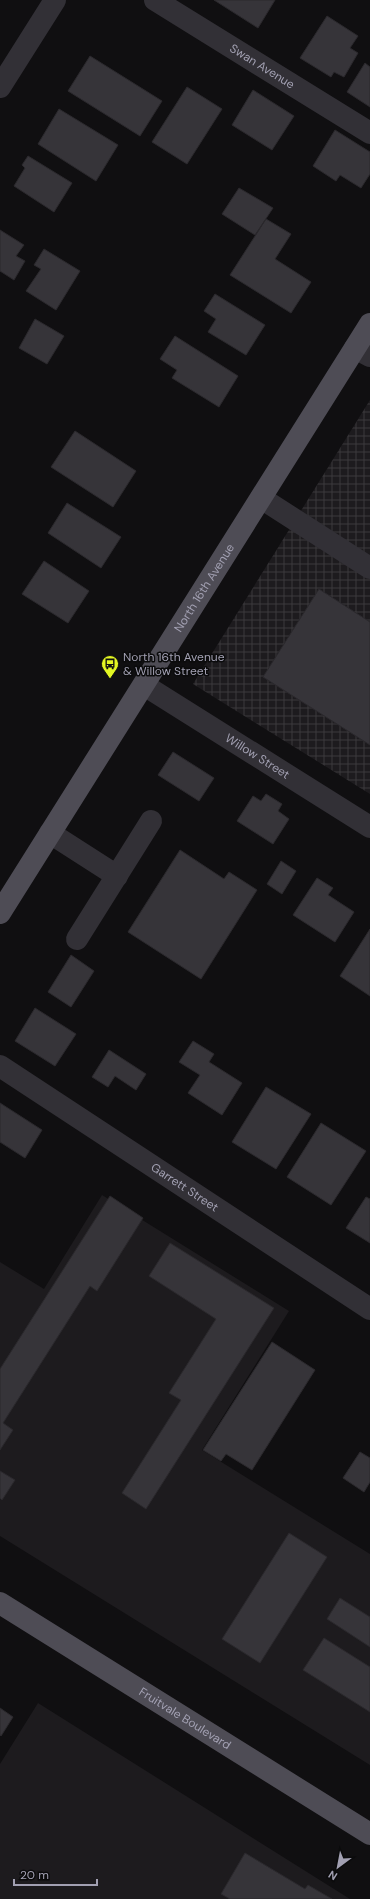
<svg xmlns="http://www.w3.org/2000/svg" width="370" height="1899" font-family="'DM Sans',sans-serif">
<style>
.built{fill:#1d1b1e}
.industrial{fill:url(#industrial-grid)}
.building{fill:#363439;stroke:#2b292d}
.lines{fill:none;stroke-linecap:round;stroke-linejoin:round}
.minor{stroke:#323036;stroke-width:22}
.major{stroke:#4e4c55;stroke-width:22}
.labels{text-anchor:middle;stroke-width:3;stroke-linejoin:round;paint-order:stroke}
.street-label{font-size:12px;fill:#a2a0b2;stroke:#0b0b0c}
.poi-label{font-size:12px;fill:#a2a0b2;stroke:#0b0b0c;text-anchor:start}
</style>
<defs>
<pattern id="industrial-grid" width="8" height="8" patternUnits="userSpaceOnUse"><rect width="8" height="8" fill="#1d1b1e"/><path d="M0 4h8M4 0v8" fill="none" stroke="#3b393c"/></pattern>
</defs>
<rect width="100%" height="100%" fill="#100f11"/>
<path class="built" d="M102 1195 289 1311 202 1450 370 1554V1765L0 1536V1262L44 1289Z
M38 1703 350 1899H0V1764Z"/>
<path class="industrial" d="M370 400V794L193 684Z"/>
<path class="building" d="M214 0H275L258 28Z
M327 16 358 36 350 48 358 53 344 77 334 72 331 77 300 58Z
M90 56 162 101 140 136 68 91Z
M365 63 370 67V107L347 92Z
M187 87 222 109 187 164 152 142Z
M253 90 294 116 272 150 232 125Z
M59 109 118 145 96 181 38 144Z
M335 130 370 152V174L361 188 340 175 336 181 313 166Z
M28 156 72 183 54 212 14 186 25 168 22 165Z
M239 188 273 208 255 235 222 214Z
M266 219 291 234 275 259 311 282 291 313 230 275Z
M0 230 24 245 16 256 25 261 14 280 0 271Z
M44 249 80 271 56 310 26 291 41 269 34 265Z
M215 294 265 325 246 355 208 332 216 319 204 311Z
M35 319 64 336 47 364 19 348Z
M175 336 238 376 219 407 172 378 177 370 160 359Z
M75 431 136 471 113 507 51 467Z
M67 503 121 537 101 568 48 533Z
M44 561 89 591 68 623 22 594Z
M319 589 370 622V745L263 677Z
M173 752 214 778 199 801 158 775Z
M266 794 282 804 278 811 289 819 273 844 237 821 253 796 261 801Z
M180 850 224 879 229 872 257 890 201 979 128 932Z
M281 861 296 871 282 894 267 884Z
M317 878 333 888 328 895 354 912 335 942 293 915Z
M370 929V996L340 976Z
M71 955 94 971 71 1007 48 992Z
M35 1008 76 1034 55 1066 15 1041Z
M193 1041 214 1054 209 1062 242 1083 222 1115 188 1093 200 1075 179 1062Z
M109 1050 146 1074 136 1090 115 1076 108 1087 92 1077Z
M266 1087 311 1114 276 1169 232 1142Z
M0 1103 42 1130 25 1158 0 1142Z
M321 1123 366 1151 331 1205 287 1177Z
M110 1196 143 1218 97 1291 90 1286 3 1423 13 1430 0 1450V1369Z
M366 1197 370 1199V1243L346 1228Z
M170 1243 274 1308 146 1509 122 1493 181 1400 169 1393 216 1319 149 1276Z
M272 1342 315 1370 252 1470 226 1454 221 1461 203 1450Z
M360 1452 370 1458V1482L364 1492 343 1478Z
M0 1471 15 1480 2 1500 0 1498Z
M289 1533 327 1557 260 1663 222 1639Z
M340 1598 370 1617V1647L327 1619Z
M324 1638 370 1667V1712L303 1670Z
M0 1708 13 1717 1 1736 0 1735Z
M245 1853 305 1889 308 1885 332 1899H230L221 1894Z"/>
<g class="lines">
<g class="minor">
<path id="s1" d="M155 0 370 133"/>
<path d="M0 87 55 0"/>
<path d="M355 348 370 356"/>
<path d="M261 498 370 568"/>
<path id="s2" d="M144 685 370 827"/>
<path d="M50 833 117 876"/>
<path d="M77 939 151 821"/>
<path id="s3" d="M0 1066 370 1309"/>
</g>
<g class="major">
<path id="s4" d="M0 913 370 324"/>
<path id="s5" d="M0 1603 370 1834"/>
</g>
</g>
<defs>
<symbol id="bus-pin" viewBox="-11 -11 22 30"><path d="M0 17L-7.5 6A9.5 9.5 0 1 1 7.5 6Z" fill="#e3f623" stroke="#0b0b0c"/><path d="M-5-6H5V4H4V6H2V4H-2V6H-4V4H-5ZM-3.5-4V0h7V-4ZM-3.5 1.2v1.5H-2V1.2ZM2 1.2v1.5H3.5V1.2Z" fill="#111"/></symbol>
</defs>
<g fill-rule="evenodd">
<use href="#bus-pin" x="100" y="654" width="20" height="27"/>
</g>
<g class="labels">
<g class="street-label">
<text dy="4" stroke="none"><textPath href="#s1" startOffset="126">Swan Avenue</textPath></text>
<text dy="4" stroke="none"><textPath href="#s4" startOffset="384">North 16th Avenue</textPath></text>
<text dy="4" stroke="none"><textPath href="#s2" startOffset="134">Willow Street</textPath></text>
<text dy="4" stroke="none"><textPath href="#s3" startOffset="221">Garrett Street</textPath></text>
<text dy="4" stroke="none"><textPath href="#s5" startOffset="218">Fruitvale Boulevard</textPath></text>
</g>
<g class="poi-label">
<text x="123" y="661">North 16th Avenue<tspan x="123" dy="14">&amp; Willow Street</tspan></text>
</g>
</g>
<g transform="translate(338 1867) rotate(212)" stroke="#0b0b0c" stroke-width="3" paint-order="stroke">
<path d="M0-3L7 15L0 10L-7 15Z" fill="#a2a0b2"/>
<text y="-6" font-size="11" font-weight="bold" text-anchor="middle" fill="#a2a0b2">N</text>
</g>
<path d="M14 1879v6h83v-6" fill="none" stroke="#a2a0b2" stroke-width="2"/>
<text x="20" y="1879" font-size="12" fill="#a2a0b2" stroke="#0b0b0c" stroke-width="3" paint-order="stroke">20 m</text>
</svg>
